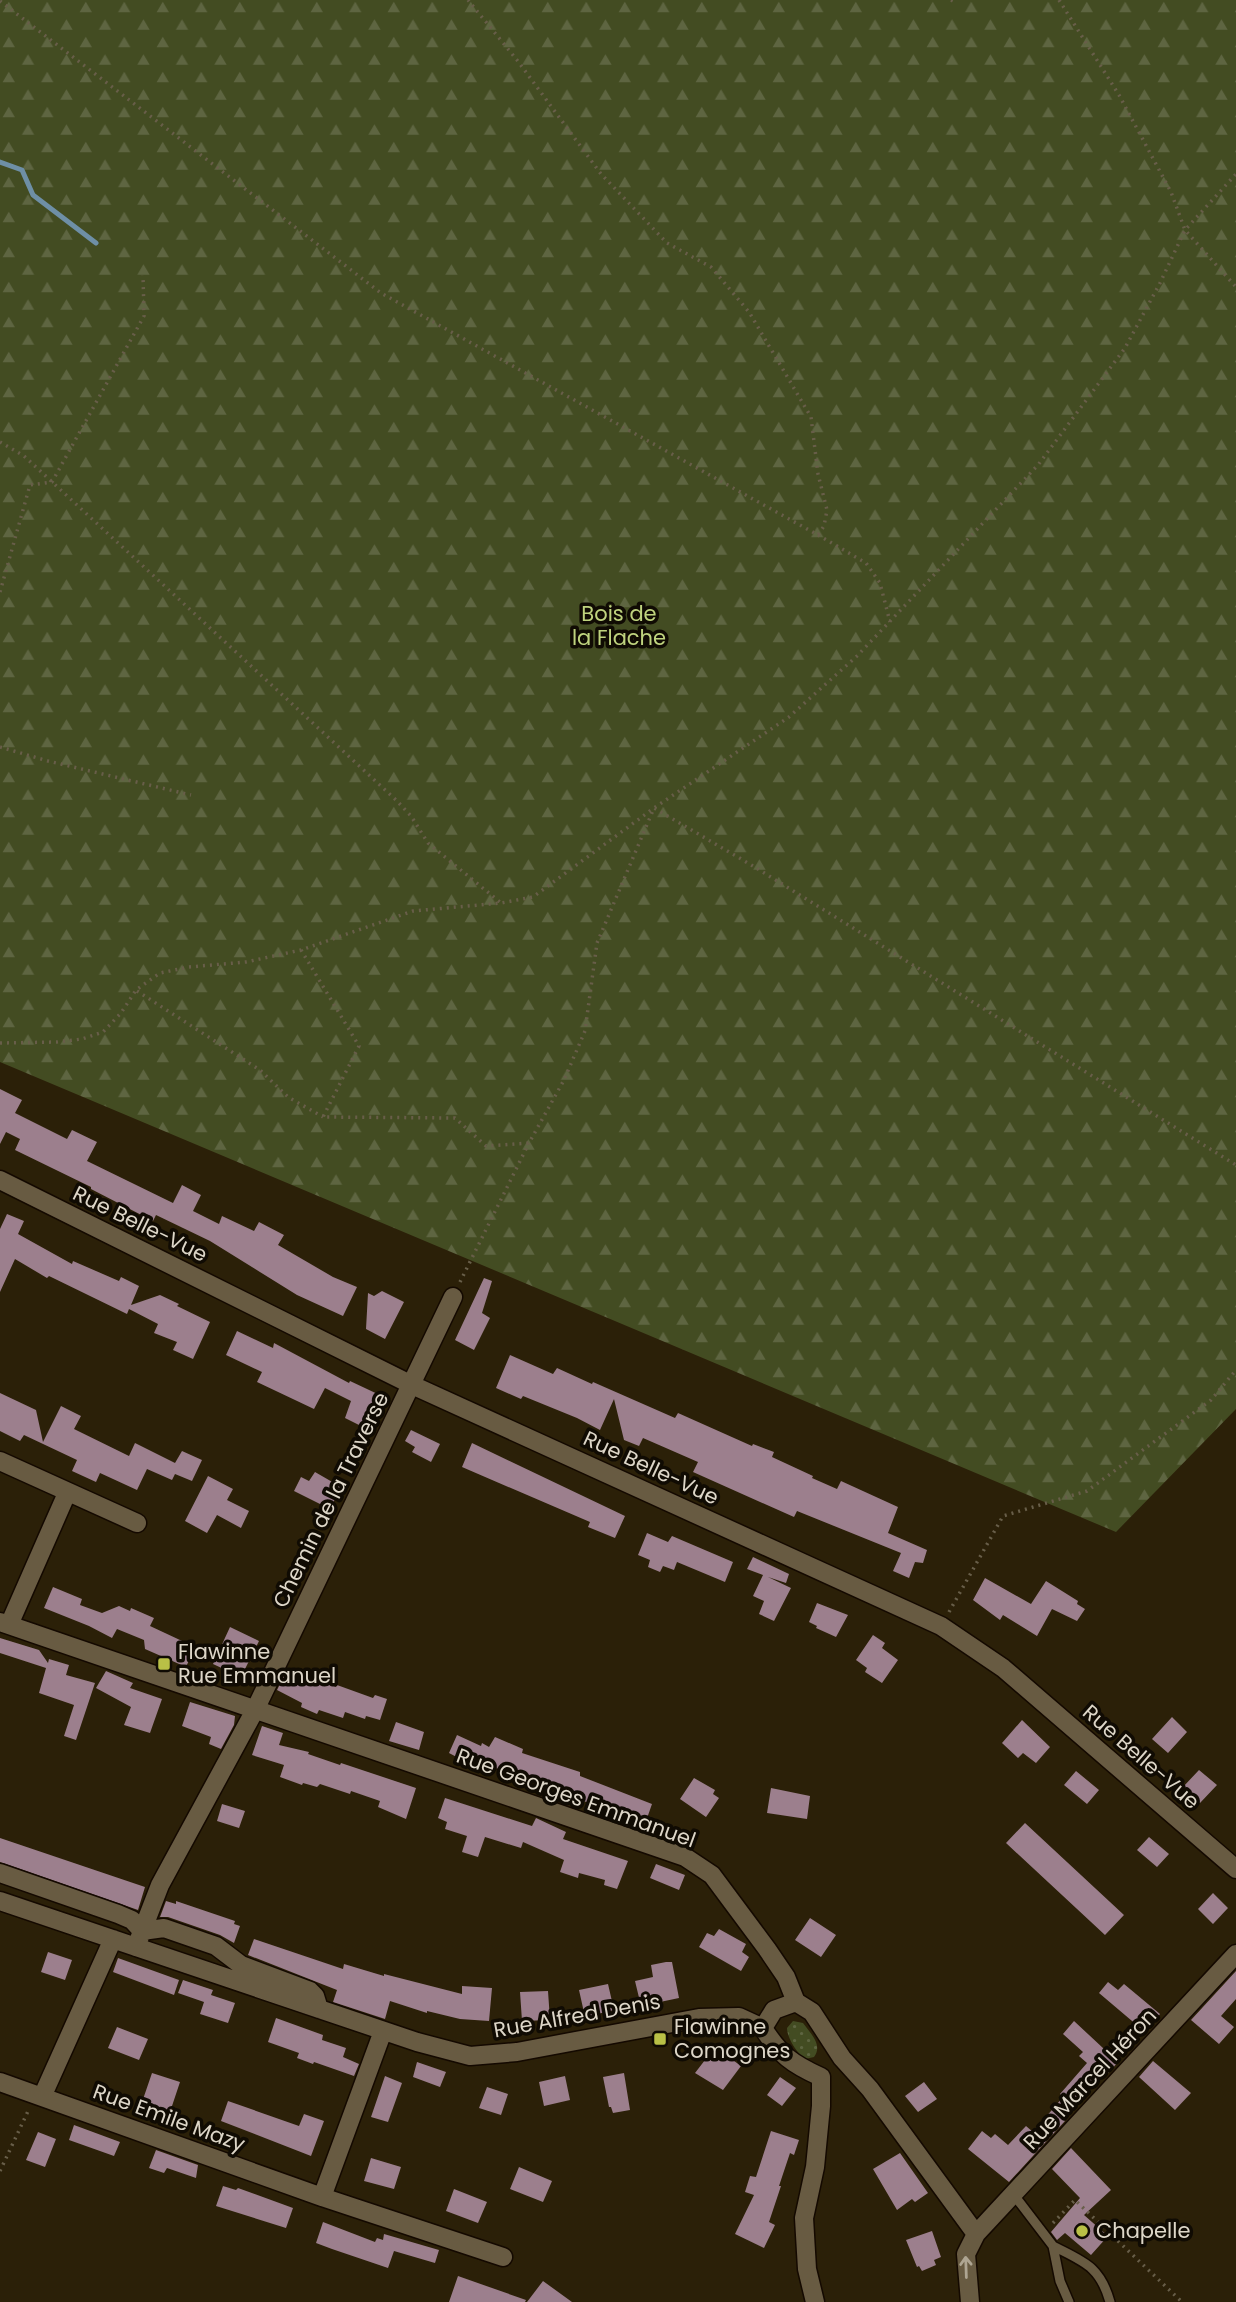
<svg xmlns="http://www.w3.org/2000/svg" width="1236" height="2302" font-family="Poppins,sans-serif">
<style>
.green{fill:url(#green-dots)}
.forest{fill:url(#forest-firs)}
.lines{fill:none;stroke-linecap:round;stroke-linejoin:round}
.stream{stroke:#6e8fa6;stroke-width:5}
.building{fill:#9c7f8d}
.lane-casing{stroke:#140900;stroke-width:12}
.street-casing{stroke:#140900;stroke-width:21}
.path{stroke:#685e49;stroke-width:3.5;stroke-dasharray:2 5;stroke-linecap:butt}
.lane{stroke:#685b42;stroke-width:9}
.street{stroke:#685b42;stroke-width:18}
.oneway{stroke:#aea592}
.poi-dot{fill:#b9c046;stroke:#100b03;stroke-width:2.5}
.labels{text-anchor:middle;stroke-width:7;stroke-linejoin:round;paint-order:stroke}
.park-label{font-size:21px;fill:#bfd37e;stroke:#100b03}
.street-label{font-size:21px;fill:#ddd6c8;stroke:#100b03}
.poi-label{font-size:21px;fill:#ddd6c8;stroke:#100b03;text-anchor:start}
</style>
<defs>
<pattern id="green-dots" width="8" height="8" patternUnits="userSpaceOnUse" patternTransform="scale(1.75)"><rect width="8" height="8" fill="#434c22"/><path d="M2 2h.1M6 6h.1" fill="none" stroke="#5e6541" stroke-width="1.8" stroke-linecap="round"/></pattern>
<pattern id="forest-firs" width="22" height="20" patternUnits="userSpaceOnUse" patternTransform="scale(1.75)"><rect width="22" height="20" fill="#434c22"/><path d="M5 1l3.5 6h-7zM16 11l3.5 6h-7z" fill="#5e6541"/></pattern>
</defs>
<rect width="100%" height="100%" fill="#2b2008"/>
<path class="green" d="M793 2021 803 2023C811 2034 823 2045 814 2057L805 2059C797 2053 787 2038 787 2028Z"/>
<path class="forest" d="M0 0H1236V1409L1116 1532 0 1062Z"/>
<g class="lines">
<path class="stream" d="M0 162 22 170 33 195 96 243"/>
</g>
<path class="building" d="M0 1089 22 1100 15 1113 67 1139 72 1130 97 1142 87 1161 173 1203 182 1185 201 1195 193 1211 219 1224 222 1216 254 1231 259 1222 284 1235 278 1245 333 1277 357 1287 343 1316 297 1295 210 1241 156 1215 153 1221 91 1189V1187L15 1150 20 1139 6 1132 0 1144Z
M7 1214 24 1221 18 1234 72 1264 73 1261 119 1281 121 1277 139 1286 131 1305 160 1295 179 1304 177 1306 210 1322 193 1359 173 1350 177 1342 154 1333 158 1324 129 1309 127 1314 49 1276 47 1278 15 1259 0 1292V1229Z
M484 1278 492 1281 482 1313 490 1318 474 1350 455 1340Z
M382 1291 404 1302 385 1339 366 1329 368 1293 374 1296Z
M237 1331 273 1348 274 1343 349 1383 350 1381 384 1397 369 1430 345 1418 351 1401 325 1388 314 1409 257 1382 262 1372 226 1355Z
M510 1355 553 1374 557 1368 592 1384 593 1382 675 1418 678 1413 752 1446 753 1444 774 1452 772 1457 813 1476 812 1478 837 1489 841 1481 898 1507 888 1533 927 1550 923 1563 915 1562 909 1578 893 1571 901 1553 797 1511 794 1517 693 1472 698 1462 643 1438 639 1446 624 1440 614 1399 600 1430 577 1418 523 1396 521 1399 496 1388Z
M0 1393 36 1410 43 1442 61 1406 81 1416 74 1429 129 1456 135 1443 175 1463 182 1451 202 1460 192 1481 175 1474 172 1480 147 1469 137 1490 100 1473 96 1482 72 1471 77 1460 24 1435 20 1441 0 1431Z
M411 1430 440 1444 431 1462 412 1452 415 1447 405 1441Z
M472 1443 625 1516 615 1538 588 1527 590 1522 462 1467Z
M315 1472 341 1487 330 1509 294 1491 301 1477 309 1481Z
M208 1476 233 1489 227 1500 249 1511 241 1528 217 1515 207 1533 185 1521Z
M647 1533 668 1542 672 1536 733 1562 725 1582 677 1562 674 1570 663 1566 660 1572 648 1567 650 1560 638 1555Z
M753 1557 789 1574 786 1583 768 1577 791 1588 774 1621 759 1614 764 1601 753 1596 763 1575 747 1569Z
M985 1578 1031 1604 1046 1581 1078 1601 1077 1604 1085 1609 1077 1621 1052 1609 1037 1636 1003 1615 1000 1620 973 1600Z
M53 1587 82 1599 80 1605 102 1613 119 1606 130 1611 131 1608 154 1618 150 1626 195 1647 186 1667 145 1649 144 1640 117 1629 112 1638 89 1626 44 1608Z
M817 1603 848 1615 836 1637 816 1628 817 1626 809 1622Z
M230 1627 259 1641 241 1677 213 1664Z
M873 1635 885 1643 882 1648 898 1660 882 1683 865 1672 867 1668 856 1660Z
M0 1638 39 1650 48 1663 49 1659 69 1665 66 1675 95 1683 76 1740 64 1736 74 1705 39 1693 46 1668 0 1653Z
M106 1671 133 1683 130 1688 162 1699 150 1733 124 1725 131 1707 96 1688Z
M286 1672 311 1683 313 1677 336 1687 337 1685 373 1698 375 1695 387 1699 380 1720 366 1716 365 1719 345 1712 343 1718 319 1710 317 1714 301 1707 302 1703 277 1690Z
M190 1702 235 1716 234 1725 221 1749 209 1744 211 1737 182 1726Z
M1172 1717 1187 1732 1168 1753 1152 1739Z
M1022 1720 1050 1747 1036 1763 1023 1753 1018 1758 1002 1743Z
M396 1722 424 1732 419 1750 389 1741Z
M262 1726 283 1733 279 1745 309 1752 308 1754 340 1765 341 1763 416 1788 406 1819 378 1807 380 1801 351 1791 350 1794 320 1784 317 1787 303 1783 302 1785 280 1777 284 1765 252 1755Z
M457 1735 481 1746 482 1743 489 1747 495 1737 523 1749 522 1753 580 1772V1776L652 1804 645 1824 573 1797V1794L557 1787 489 1766 485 1772 449 1753Z
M1199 1770 1217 1785 1200 1803 1183 1787Z
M1076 1771 1099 1790 1087 1804 1064 1785Z
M694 1778 715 1790 713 1794 719 1798 706 1817 680 1799Z
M771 1788 810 1796 807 1819 767 1813Z
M445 1798 532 1826 536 1818 566 1832 563 1839 628 1861 617 1889 604 1885 605 1880 579 1873 578 1878 560 1872 564 1860 523 1842 521 1848 485 1837 478 1857 462 1852 467 1836 445 1829 447 1822 438 1818Z
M222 1804 245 1811 239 1828 217 1821Z
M1025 1823 1124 1915 1105 1935 1006 1843Z
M1149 1837 1169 1854 1157 1867 1137 1850Z
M0 1838 145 1887 138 1910 0 1862Z
M656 1864 685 1875 679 1890 650 1878Z
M1213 1893 1228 1908 1213 1924 1198 1909Z
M166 1901 176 1904V1901L235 1921 234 1924 240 1926 234 1943 220 1935 168 1917H160Z
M810 1918 836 1935 821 1957 795 1940Z
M719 1929 746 1944 742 1952 749 1957 741 1971 699 1947 707 1933 714 1936Z
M254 1939 343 1969 344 1964 384 1976V1974L462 1994V1986L492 1988 489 2021 460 2019 427 2011V2013L390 2001 385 2019 333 2002 337 1990 248 1955Z
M48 1952 72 1960 65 1980 41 1972Z
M118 1958 179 1980 174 1995 113 1972Z
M666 1962H672L679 1998 641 2006 635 1981 653 1977 651 1965Z
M1236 1971V1999L1221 2016 1234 2027 1219 2044 1191 2020Z
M183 1980 213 1990 211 1995 235 2003 228 2023 200 2014 204 2002 178 1993Z
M1108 1982 1118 1990 1124 1984 1160 2014 1145 2032 1099 1993Z
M608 1984 614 2010 585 2017 579 1990Z
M548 1991 550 2020 522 2021 520 1992Z
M276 2018 323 2035 322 2040 346 2048 343 2057 359 2064 354 2076 314 2062 313 2064 297 2058 299 2053 268 2042Z
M1074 2021 1118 2062 1104 2078 1101 2075 1063 2119 1065 2121 1009 2182 968 2149 982 2131 991 2138 995 2134 1008 2145 1026 2126 1033 2132 1063 2097 1060 2094 1087 2063 1079 2056 1083 2052 1063 2034Z
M117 2027 148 2039 139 2060 108 2048Z
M715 2047 741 2066 723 2090 695 2073Z
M1153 2061 1191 2093 1175 2110 1139 2077Z
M417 2062 446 2072 440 2087 413 2077Z
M152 2073 180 2082 168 2118 140 2108Z
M624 2073 630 2110 613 2113 611 2107H609L603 2077Z
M385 2076 402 2083 388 2122 371 2117Z
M565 2076 570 2100 544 2106 539 2082Z
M780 2077 796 2088 782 2106 767 2095Z
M924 2082 937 2099 918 2112 905 2096Z
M487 2087 508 2094 501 2115 479 2108Z
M228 2101 299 2126 304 2114 324 2121 311 2156 221 2121Z
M74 2125 120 2142 114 2156 69 2140Z
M771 2131 799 2140 794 2155 790 2153 779 2186H781L769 2222 775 2225 764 2248 735 2234 754 2195 745 2192 750 2176 756 2177Z
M38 2132 56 2139 45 2167 26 2160Z
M1071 2148 1111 2190 1084 2215 1108 2236 1091 2255 1065 2233 1057 2240 1051 2232 1080 2198 1052 2169Z
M156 2150 198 2165 196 2178 167 2168 164 2173 149 2168Z
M900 2153 928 2193 915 2202 912 2199 897 2210 873 2169Z
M371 2158 401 2167 394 2189 364 2181Z
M519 2167 552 2181 543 2202 510 2189Z
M223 2186 236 2190 238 2188 293 2208 286 2228 216 2206Z
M454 2189 487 2202 478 2223 446 2211Z
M323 2222 375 2242 377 2238 383 2240 384 2234 439 2250 435 2263 394 2251 388 2268 332 2249 316 2243Z
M932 2231 941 2257 934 2260 936 2265 922 2271 919 2266 917 2267 906 2240Z
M458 2276 526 2300 525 2302H449Z
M543 2281 572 2302H527Z"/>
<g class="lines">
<defs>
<path id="lane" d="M1014 2195 1053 2246 1060 2281 1069 2302
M1053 2246C1084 2262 1100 2266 1110 2302"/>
<path id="street" d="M0 1180 412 1385 941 1626 1003 1668 1236 1869
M0 1461 137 1523
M0 1622 685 1857 712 1875 767 1949 786 1977 796 2002 812 2012 842 2058 870 2089 976 2234
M9 1625 67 1493
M0 1873 118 1914 132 1920 142 1931 164 1928 216 1946 241 1965 310 1991 315 1996 319 2009
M0 1901 417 2042 470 2056 517 2052 699 2018 739 2017 763 2028
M136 1947 160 1885 255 1710 453 1297
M763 2028C780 2055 792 2064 821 2077
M763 2028 774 2010 796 2002
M0 2082 322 2197 503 2257
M42 2097 113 1939
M322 2197 383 2031
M815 2302 807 2269 804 2218 815 2167 821 2106V2077
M970 2302 966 2254 976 2234 1236 1954"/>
</defs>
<use href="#lane" class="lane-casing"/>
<use href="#street" class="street-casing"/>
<path class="path" d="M951 0 953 1
M1059 0 1119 95 1171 192 1185 230 1236 287
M0 1 381 293 818 535 824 526 827 510 818 474 811 417 749 312 711 267 667 243 601 174 517 60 468 0
M0 442 24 456 396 800 411 816 428 843 501 903
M818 535 866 563 880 583 890 622
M0 592 30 485 52 482 144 316 143 275
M0 747 48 761 191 795
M301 950 359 1046 323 1117 455 1118 486 1146 529 1143 564 1080 585 1031 597 943 654 808 753 866 1236 1165
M137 991 260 1070 288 1097 323 1117
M0 1043 57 1042 82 1039 103 1032 121 1013 136 990 160 973 189 967 246 962 301 950 413 911 501 903 533 897 654 808 789 717 857 656 1038 465 1125 348 1160 283 1185 230 1236 174
M460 1282 529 1143
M949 1612 1003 1516 1087 1491 1211 1400 1236 1370
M0 2171 29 2109
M1053 2223 1075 2200 1182 2302"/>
<use href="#lane" class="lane"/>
<use href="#street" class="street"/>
</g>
<defs><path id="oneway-shaft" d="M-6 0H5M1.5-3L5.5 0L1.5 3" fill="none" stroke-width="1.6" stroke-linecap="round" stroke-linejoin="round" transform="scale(1.75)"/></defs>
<use class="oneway" href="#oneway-shaft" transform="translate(966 2267) rotate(-92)"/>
<g class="poi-dot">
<rect x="157" y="1657" width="14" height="14" rx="3.5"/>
<rect x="653" y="2032" width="14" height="14" rx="3.5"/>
<circle cx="1082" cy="2231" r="7"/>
</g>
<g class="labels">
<g class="park-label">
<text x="619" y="621">Bois de<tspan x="619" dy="24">la Flache</tspan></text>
</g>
<g class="street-label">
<text transform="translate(140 1224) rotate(26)" y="7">Rue Belle-Vue</text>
<text transform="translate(651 1468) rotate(25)" y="7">Rue Belle-Vue</text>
<text transform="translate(331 1500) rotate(-64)" y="7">Chemin de la Traverse</text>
<text transform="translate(1141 1757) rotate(41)" y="7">Rue Belle-Vue</text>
<text transform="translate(576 1798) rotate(20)" y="7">Rue Georges Emmanuel</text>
<text transform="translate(577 2016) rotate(-10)" y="7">Rue Alfred Denis</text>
<text transform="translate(1090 2079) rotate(-47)" y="7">Rue Marcel Héron</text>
<text transform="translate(169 2118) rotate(20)" y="7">Rue Emile Mazy</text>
</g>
<g class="poi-label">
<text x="178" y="1659">Flawinne<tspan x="178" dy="24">Rue Emmanuel</tspan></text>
<text x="674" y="2034">Flawinne<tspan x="674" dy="24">Comognes</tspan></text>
<text x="1096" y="2238">Chapelle</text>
</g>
</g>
</svg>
